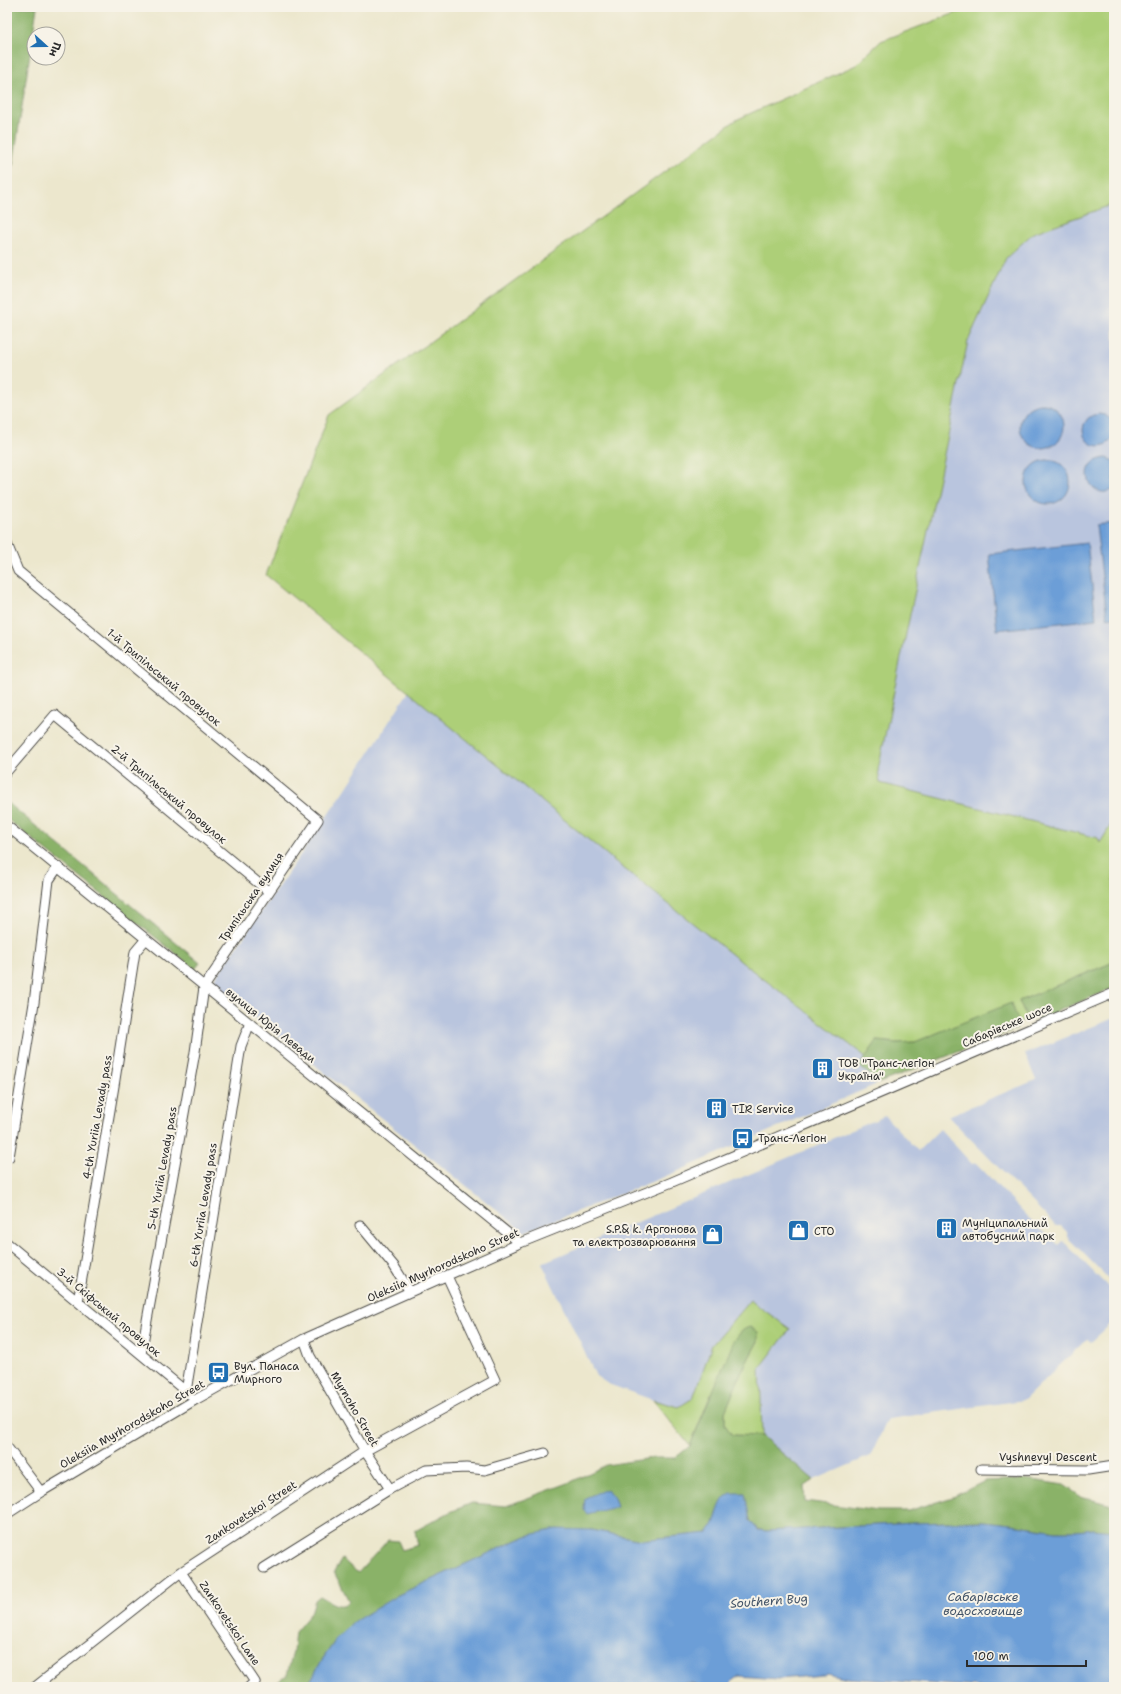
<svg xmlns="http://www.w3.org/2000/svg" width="1121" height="1694" font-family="'Shantell Sans',sans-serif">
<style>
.industrial{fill:#b9c5de}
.green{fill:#adcf78;stroke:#6c7d52}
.forest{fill:#8ab268;stroke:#5a6e4a}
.water{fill:#6c9ed7;stroke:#4c6481}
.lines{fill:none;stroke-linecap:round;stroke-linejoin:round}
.minor-casing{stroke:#484743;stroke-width:11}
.minor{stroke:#fff;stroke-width:9}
.labels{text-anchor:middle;stroke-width:4;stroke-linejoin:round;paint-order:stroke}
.street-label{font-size:11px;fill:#2b2b2b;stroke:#f7f3e8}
.poi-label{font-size:11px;fill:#2b2b2b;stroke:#f7f3e8;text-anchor:start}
.water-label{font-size:12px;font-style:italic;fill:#425367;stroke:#f7f3e8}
</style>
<rect width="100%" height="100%" fill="#f7f3e8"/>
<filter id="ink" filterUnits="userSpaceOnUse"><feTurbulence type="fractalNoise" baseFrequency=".025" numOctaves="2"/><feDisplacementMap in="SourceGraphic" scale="8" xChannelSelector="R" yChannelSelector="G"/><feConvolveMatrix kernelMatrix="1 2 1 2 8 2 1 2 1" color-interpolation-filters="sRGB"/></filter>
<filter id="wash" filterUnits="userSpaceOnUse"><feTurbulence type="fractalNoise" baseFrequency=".012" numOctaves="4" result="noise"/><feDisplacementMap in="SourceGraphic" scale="16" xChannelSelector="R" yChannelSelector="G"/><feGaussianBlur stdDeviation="0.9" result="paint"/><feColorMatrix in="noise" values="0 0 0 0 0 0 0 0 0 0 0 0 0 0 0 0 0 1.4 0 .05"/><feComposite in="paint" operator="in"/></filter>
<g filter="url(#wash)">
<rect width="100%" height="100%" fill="#ece7cd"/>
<path class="industrial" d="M1114 204V820L1100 843 1098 838 880 783 878 770 900 662 968 341 1006 258 1033 233Z
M409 691 617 863 744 964 866 1057 859 1066 879 1083 669 1175 524 1232 212 983 345 790Z
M1114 1018V1284L1067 1237V1232L1061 1226H1056L948 1116 1036 1080 1025 1054Z
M885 1116 918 1151 940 1129 972 1164 976 1163 1036 1226 1059 1245 1063 1241 1114 1293V1321L1091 1342 1087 1339 1024 1400 888 1419 870 1456 814 1480 762 1436 760 1368 790 1329 750 1300 712 1345 693 1398 679 1407 653 1400 608 1384 596 1376 542 1263Z"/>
<path class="green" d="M972 7H1114V204L1033 233 1006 258 968 341 900 662 878 770 880 783 1098 838 1100 843 1114 820V962L1019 1001 1024 1013 1029 1018 1019 1022 1011 1004 915 1042 897 1043 877 1041 866 1057 744 964 617 863 266 575 329 415 736 120 856 65 881 41Z
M750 1300 790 1329 760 1368 762 1436 732 1435 725 1425V1412L742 1371 758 1341 711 1394 690 1446 653 1400 679 1407 693 1398 712 1345Z"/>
<path class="forest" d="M7 7H37L7 205Z
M7 802 200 963 195 969 7 819Z
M1114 962V988L1038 1019C1026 1022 1023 1010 1019 1001Z
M1011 1003 1019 1022 1016 1029 879 1083 859 1066 877 1041 897 1043 915 1042Z
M750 1327 758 1332V1341L742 1371 725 1412V1425L732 1435 762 1436 814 1480 804 1487 805 1501 878 1511H908L953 1497 985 1481 1025 1479 1064 1485 1083 1498 1114 1505V1531L1093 1529 1076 1531H1056L1018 1525 984 1521 914 1523 767 1531C756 1530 751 1526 749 1515L718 1511 714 1525 708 1533 641 1540 592 1530 526 1536 398 1595 337 1638 322 1660 307 1687H271L287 1675 293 1651 295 1632 311 1613 315 1600 320 1596C330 1601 340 1611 349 1601L334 1572 342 1559 358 1573 388 1540 398 1541 402 1550 418 1545 415 1531 448 1513 472 1503 506 1506 571 1482 606 1465 652 1458H675L690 1446 733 1343C738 1336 741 1329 750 1327Z"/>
<path class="water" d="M1020 426a22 22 0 1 1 44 0a22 22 0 1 1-44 0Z
M1083 430a16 16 0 1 1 32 0a16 16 0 1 1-32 0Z
M1106 458 1114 461V489C1090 504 1074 461 1106 458Z
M1026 482a22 22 0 1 1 44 0a22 22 0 1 1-44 0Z
M1114 523V617L1107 618 1096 525Z
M1087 543 1096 619 997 630 989 554Z
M607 1489 614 1498 617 1507 587 1514 584 1510 585 1498Z
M731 1493H745L750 1521 758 1530 767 1531 914 1523 984 1521 1018 1525 1056 1531H1076L1093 1529 1114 1531V1687H979L847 1678 827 1673 823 1675 779 1679 739 1676 733 1680 729 1687H703L692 1683H685L677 1687H643L636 1685 616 1687H307L322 1660 337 1638 355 1621 398 1595 526 1536 556 1529 592 1530 641 1540 708 1533C719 1521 716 1500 731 1493Z"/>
</g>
<g filter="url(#ink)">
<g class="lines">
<defs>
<path id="minor" d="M7 544 18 571 318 820 204 987 195 1052 141 1354
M7 771 55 715 269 892
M7 826 520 1243
M9 1157 34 1003 49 880 58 867
M360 1225 394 1266 410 1292
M7 1243 189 1394
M78 1302 114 1086 135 952 146 939
M304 1339 310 1356 365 1451 390 1489
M186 1392 241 1046 250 1023
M7 1447 41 1492
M981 1469 1088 1470 1114 1466
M7 1514 41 1492 195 1400 304 1339 520 1243 672 1182 1114 993
M264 1568 390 1489 426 1470 466 1468 485 1470 545 1453
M181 1572 255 1682 249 1687
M35 1687 181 1572 365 1451 495 1380 447 1276"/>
</defs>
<use href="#minor" class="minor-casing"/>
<use href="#minor" class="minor"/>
</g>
</g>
<defs>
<symbol id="building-square" viewBox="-11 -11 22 22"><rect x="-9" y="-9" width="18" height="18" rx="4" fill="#1f6fb2" stroke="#f7f3e8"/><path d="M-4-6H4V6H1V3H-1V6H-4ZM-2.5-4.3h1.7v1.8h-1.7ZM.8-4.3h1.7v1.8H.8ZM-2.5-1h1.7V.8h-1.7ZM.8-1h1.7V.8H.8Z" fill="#fff"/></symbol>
<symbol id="bus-square" viewBox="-11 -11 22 22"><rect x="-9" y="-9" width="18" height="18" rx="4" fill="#1f6fb2" stroke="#f7f3e8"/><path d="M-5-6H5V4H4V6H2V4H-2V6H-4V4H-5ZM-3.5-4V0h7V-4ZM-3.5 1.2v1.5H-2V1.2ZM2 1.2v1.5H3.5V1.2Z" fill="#fff"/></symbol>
<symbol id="shop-square" viewBox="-11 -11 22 22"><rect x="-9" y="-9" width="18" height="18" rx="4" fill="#1f6fb2" stroke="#f7f3e8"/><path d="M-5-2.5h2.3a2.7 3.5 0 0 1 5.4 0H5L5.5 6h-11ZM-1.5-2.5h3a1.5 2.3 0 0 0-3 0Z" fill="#fff"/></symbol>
</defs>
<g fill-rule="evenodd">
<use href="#building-square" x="810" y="1056" width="25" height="25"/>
<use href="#building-square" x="704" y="1096" width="25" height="25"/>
<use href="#bus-square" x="730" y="1126" width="25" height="25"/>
<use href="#building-square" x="934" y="1216" width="25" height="25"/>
<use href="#shop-square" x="786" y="1218" width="25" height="25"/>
<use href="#shop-square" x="700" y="1222" width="25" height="25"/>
<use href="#bus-square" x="206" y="1360" width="25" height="25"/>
</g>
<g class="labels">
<g class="street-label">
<text transform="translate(164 677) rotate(40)" y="4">1-й Трипільський провулок</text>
<text transform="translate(169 794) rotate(40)" y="4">2-й Трипільський провулок</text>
<text transform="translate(251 897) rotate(-56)" y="4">Трипільська вулиця</text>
<text transform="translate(271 1025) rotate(39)" y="4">вулиця Юрія Левади</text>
<text transform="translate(1007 1025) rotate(-23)" y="4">Сабарівське шосе</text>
<text transform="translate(97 1117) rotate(-80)" y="4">4-th Yuriia Levady pass</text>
<text transform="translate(162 1168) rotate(-80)" y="4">5-th Yuriia Levady pass</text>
<text transform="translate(203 1205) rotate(-81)" y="4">6-th Yuriia Levady pass</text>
<text transform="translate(443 1265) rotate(-24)" y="4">Oleksiia Myrhorodskoho Street</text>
<text transform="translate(109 1312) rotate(40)" y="4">3-й Скіфський провулок</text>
<text transform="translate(355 1409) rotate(60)" y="4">Myrnoho Street</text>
<text transform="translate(132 1424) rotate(-30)" y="4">Oleksiia Myrhorodskoho Street</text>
<text x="1048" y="1461">Vyshnevyi Descent</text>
<text transform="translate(251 1512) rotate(-33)" y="4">Zankovetskoi Street</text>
<text transform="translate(230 1623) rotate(56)" y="4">Zankovetskoi Lane</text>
</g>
<g class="poi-label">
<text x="838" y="1067">ТОВ "Транс-легіон<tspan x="838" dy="13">Україна"</tspan></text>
<text x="732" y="1113">TIR Service</text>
<text x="758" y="1142">Транс-Легіон</text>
<text x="962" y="1227">Муніципальний<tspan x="962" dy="13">автобусний парк</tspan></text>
<text x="696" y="1233" text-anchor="end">S.P.&amp; k. Аргонова<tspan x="696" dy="13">та електрозварювання</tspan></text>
<text x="814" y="1235">СТО</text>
<text x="234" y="1370">Вул. Панаса<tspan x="234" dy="13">Мирного</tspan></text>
</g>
<g class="water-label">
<text x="983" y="1601">Сабарівське<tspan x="983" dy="14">водосховище</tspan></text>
<text transform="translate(769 1601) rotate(-4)" y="4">Southern Bug</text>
</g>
</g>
<rect width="1121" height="1694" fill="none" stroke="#f7f3e8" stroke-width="24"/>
<g transform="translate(46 46) rotate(111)"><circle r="19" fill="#f7f3e8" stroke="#a5a39c"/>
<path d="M0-3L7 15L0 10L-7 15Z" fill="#1f6fb2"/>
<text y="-6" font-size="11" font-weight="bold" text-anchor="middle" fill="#2b2b2b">Пн</text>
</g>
<path d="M967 1660v6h119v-6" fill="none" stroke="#2b2b2b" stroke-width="2"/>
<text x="973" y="1660" font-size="12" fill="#2b2b2b" stroke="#f7f3e8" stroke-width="3" paint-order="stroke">100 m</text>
</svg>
